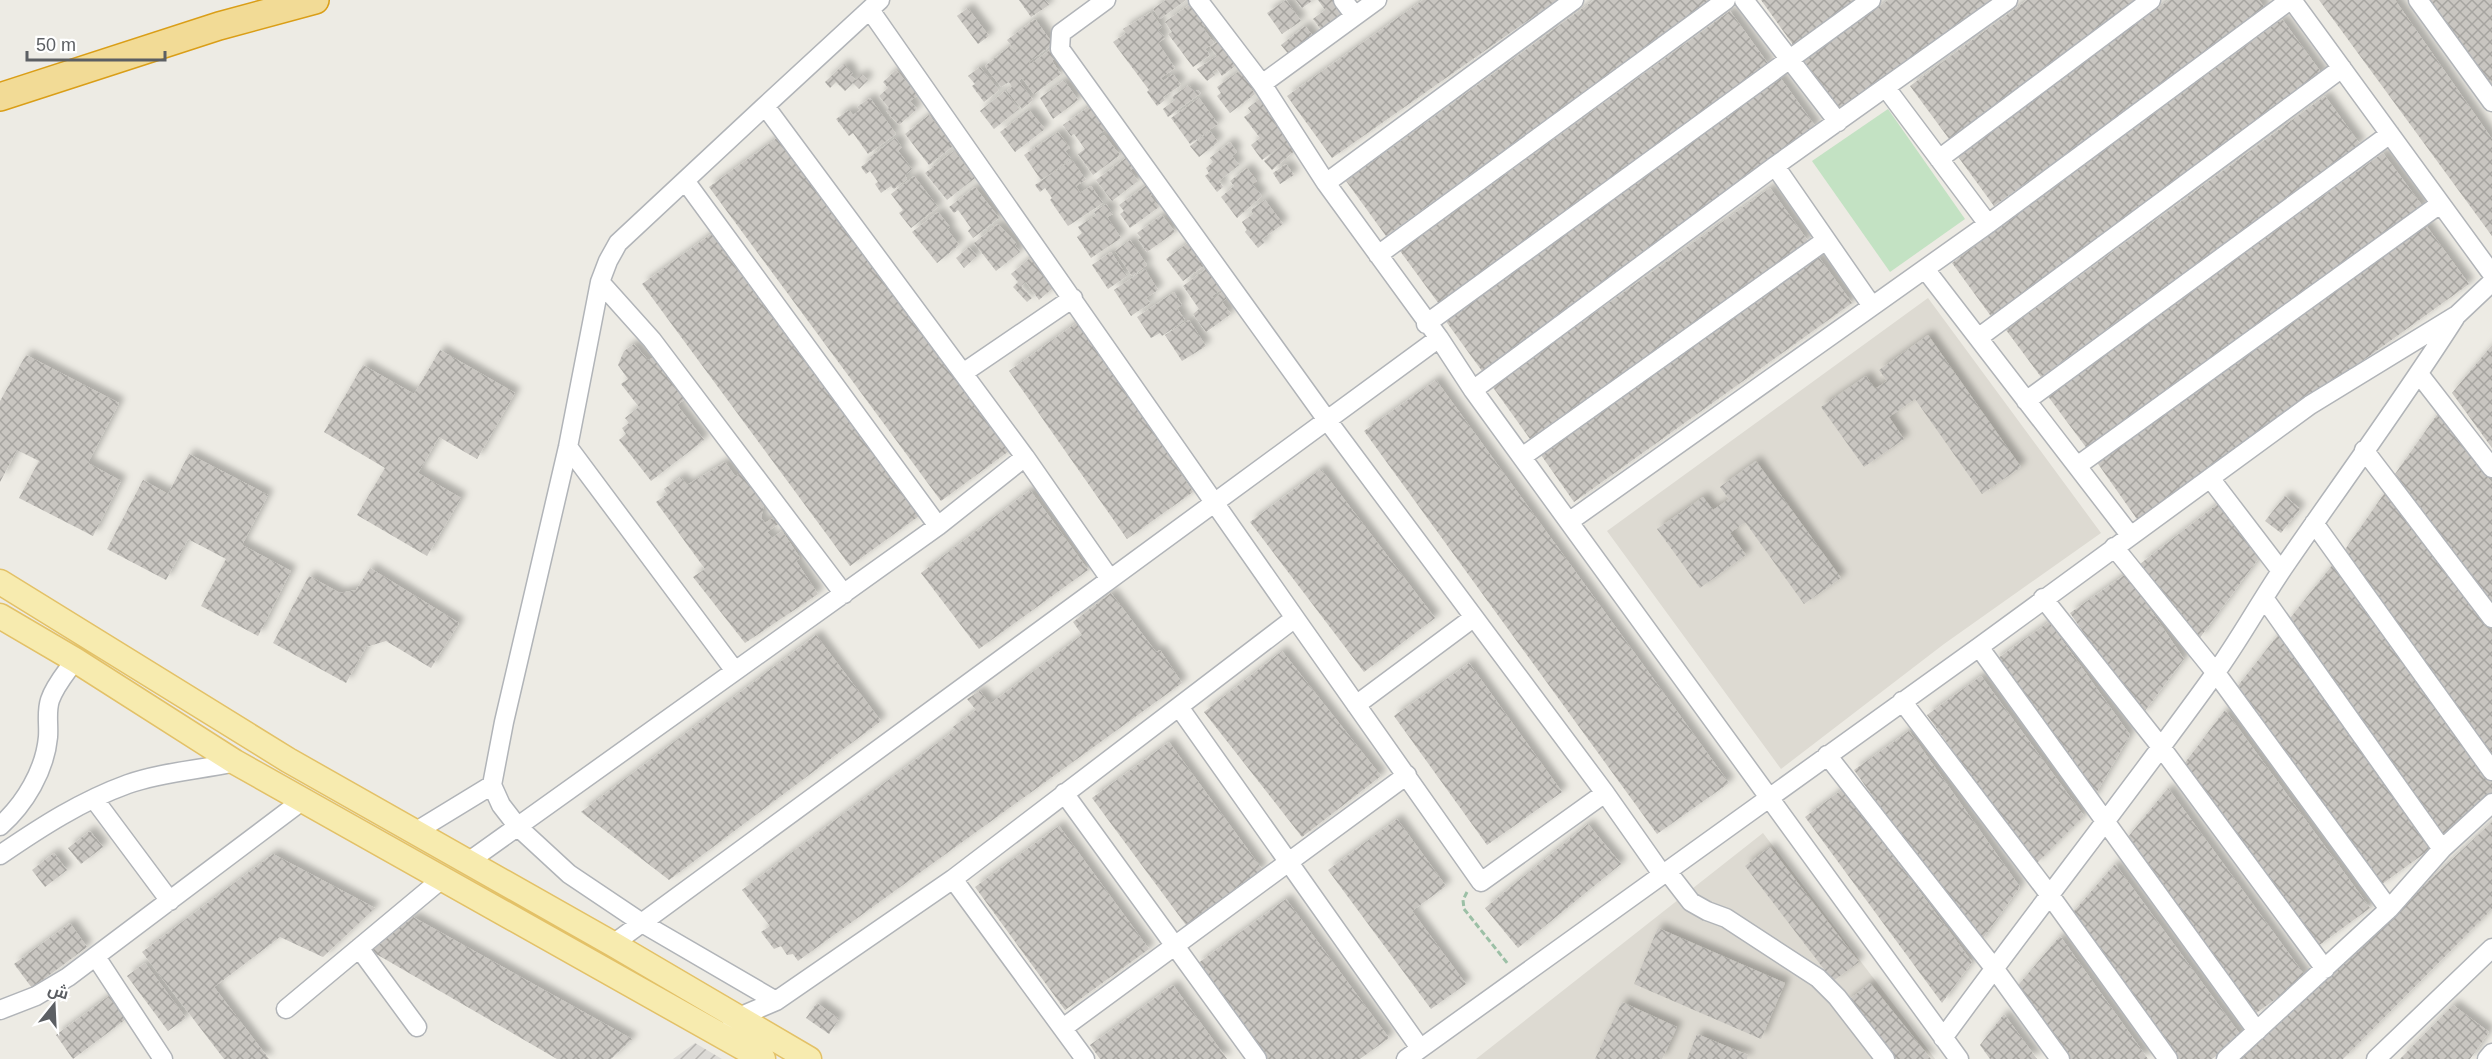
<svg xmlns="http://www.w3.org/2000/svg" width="2492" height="1059" font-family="Arial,Cairo,sans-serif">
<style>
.industrial{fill:url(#industrial-furrows)}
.education{fill:#dddad2}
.pitch{fill:#c3e2c3}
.building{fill:url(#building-cross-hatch);filter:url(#shadow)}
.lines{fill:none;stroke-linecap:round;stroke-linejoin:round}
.minor-casing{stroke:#b1b4b8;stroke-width:21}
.major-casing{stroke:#e3c167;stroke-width:27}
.highway-casing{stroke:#da9e17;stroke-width:30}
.path{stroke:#9cc0a6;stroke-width:3;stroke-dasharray:6 3;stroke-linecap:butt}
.minor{stroke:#fff;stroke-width:18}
.major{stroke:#f7ebaf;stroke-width:24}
.highway{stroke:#f2db96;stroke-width:27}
</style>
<defs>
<pattern id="industrial-furrows" width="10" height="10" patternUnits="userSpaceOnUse" patternTransform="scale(1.5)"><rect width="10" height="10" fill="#dcdad6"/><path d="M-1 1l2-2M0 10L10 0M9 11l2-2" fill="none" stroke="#b6b4b1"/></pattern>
<pattern id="building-cross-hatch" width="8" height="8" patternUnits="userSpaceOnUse" patternTransform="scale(1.5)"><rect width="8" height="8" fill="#c9c6c1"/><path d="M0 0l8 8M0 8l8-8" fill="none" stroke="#a6a4a0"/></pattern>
<filter id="shadow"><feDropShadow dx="5.5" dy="-5.5" stdDeviation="3" flood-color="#0004"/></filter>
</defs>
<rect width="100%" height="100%" fill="#edebe4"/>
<path class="industrial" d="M695 1043 722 1059H673Z"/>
<path class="education" d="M1928 298 2101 533 1944 644 1781 769 1607 531Z
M1763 833 1935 1059H1476Z"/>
<path class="pitch" d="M1888 109 1965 219 1890 272 1812 161Z"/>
<path class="building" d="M1019 0H1045L1049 5 1031 17Z
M1166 0H1186L1160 19 1153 9Z
M1286 0 1301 21 1282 34 1267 13Z
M1296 0H1310L1312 1 1302 8Z
M1318 0H1333L1344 16 1322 31 1313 19 1325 10Z
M1423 0H1557L1332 158 1287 96Z
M1594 0H1710L1386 236 1346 181Z
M1761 0H1858L1794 46Z
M1888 0H2000L1843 114 1804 61Z
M2027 0H2146L1952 143 1910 86Z
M2169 0H2259L2266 9 1994 206 1956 154Z
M2319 0H2395L2492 139V236Z
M2420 0H2492V96Z
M1192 3 1207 24 1203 28 1214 43 1205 49 1210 55 1193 67 1168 34 1172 32 1165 22Z
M968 8 989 36 978 44 957 16Z
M1730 11 1769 65 1439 304 1400 251Z
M1151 12 1162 27 1158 30 1165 38 1158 43 1175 68 1161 78 1163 81 1173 74 1181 85 1163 97 1165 100 1157 106 1147 92 1149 90 1113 42 1126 33 1123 29Z
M1035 19 1053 44 1029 62 1037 73 1031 64 1051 49 1056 57 1052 61 1061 74 1034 94 1022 78 1019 81 1033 100 1022 109 1007 90 1012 87 1009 82 1001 87 985 66 1010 46 1024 62 1007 40Z
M2282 19 2323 75 1993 319 1952 263Z
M1305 26 1318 42 1294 61 1281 45Z
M1221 39 1239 63 1222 76 1217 69 1212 72 1215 75 1207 81 1197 69 1217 56 1210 47Z
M844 64 853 73 850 75 856 80 862 74 868 80 859 89 853 83 845 91 836 82 830 88 825 82Z
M1246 66 1259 84 1251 89 1255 94 1230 113 1217 96 1221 93 1217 87Z
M980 67 999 90 984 102 972 86 975 84 968 76Z
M896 70 918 95 910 101 917 109 899 125 886 111 889 108 879 96 888 88 883 82Z
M1779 76 1816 127 1482 371 1445 320Z
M1064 80 1078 100 1053 119 1040 98Z
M1189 85 1194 92 1198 90 1201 93 1168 117 1163 109 1175 100 1172 97Z
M1005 91 1019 109 994 129 980 111Z
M2325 96 2360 144 2041 377 2006 330Z
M1262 97 1298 148 1272 170 1264 161 1286 142 1262 160 1251 145 1260 138 1244 117 1251 112 1248 108Z
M870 98 896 134 868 154 853 133 849 136 836 119 849 110 853 115 860 110 857 107Z
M1199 98 1218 124 1190 144 1171 118Z
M1094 103 1108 128 1098 135 1100 138 1104 135 1120 155 1093 175 1078 154 1085 149 1074 134 1071 136 1063 125Z
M1029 110 1045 129 1015 152 1000 132Z
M929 115 953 146 929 165 905 134Z
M1210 131 1218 142 1199 157 1190 146Z
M1058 132 1070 148 1065 151 1071 159 1041 180 1024 155Z
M777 138 1009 451 941 501 709 187Z
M895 138 902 147 898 151 912 169 905 175 907 179 894 189 891 186 881 193 875 184 878 182 870 171 866 174 861 167 871 159 870 157Z
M1230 142 1237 152 1232 156 1239 165 1219 181 1223 187 1217 192 1205 176 1209 173 1206 168 1213 162 1210 158Z
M954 151 975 178 947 200 925 173Z
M2383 153 2424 208 2088 450 2047 395Z
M1126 158 1134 168 1130 170 1138 181 1112 201 1096 180Z
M1072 160 1086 180 1076 186 1080 193 1091 186 1103 203 1068 226 1050 200 1052 198 1045 188 1040 192 1035 185Z
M1286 164 1294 175 1280 184 1273 173Z
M1247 168 1257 181 1252 184 1262 196 1237 218 1221 197 1234 186 1230 181Z
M914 176 938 207 911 228 899 213 903 210 891 194Z
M1148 184 1154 193 1150 196 1159 207 1130 228 1120 214 1124 211 1119 205Z
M975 187 999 218 973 238 968 231 971 228 958 210 954 213 949 207Z
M1770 188 1808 241 1530 439 1492 386Z
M1265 200 1283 224 1262 239 1265 242 1258 248 1245 232 1247 230 1242 222 1253 214 1251 210Z
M1106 204 1113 214 1107 217 1121 238 1091 258 1077 237 1082 233 1078 227 1096 215 1094 212Z
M938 212 950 227 947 229 959 245 937 263 912 232Z
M1162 215 1175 232 1147 252 1138 239 1141 238 1137 233Z
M998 224 1017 244 1015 246 1020 252 996 271 974 243Z
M2425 224 2469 284 2139 522 2096 461Z
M711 234 919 516 850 566 642 284Z
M1193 239 1209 262 1183 281 1166 259Z
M1130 240 1147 265 1132 276 1115 251Z
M969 247 977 256 964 268 956 258Z
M1111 252 1127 276 1108 289 1092 265Z
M1818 256 1852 303 1574 502 1541 455Z
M1030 258 1054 287 1039 300 1026 282 1021 286 1032 298 1027 302 1013 287 1018 282 1011 274Z
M1210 266 1220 281 1217 283 1222 289 1212 296 1214 299 1222 292 1227 298 1222 302 1231 314 1206 332 1193 314 1199 309 1183 286Z
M1145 269 1158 290 1146 298 1150 303 1131 316 1114 290Z
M1174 292 1182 305 1177 308 1185 320 1162 336 1160 333 1151 338 1137 317Z
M1189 320 1206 346 1182 361 1165 335Z
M1079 321 1193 492 1127 539 1009 371Z
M1928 335 2021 467 1982 494 1915 399 1889 417 1904 439 1864 467 1821 407 1866 376 1875 389 1887 381 1879 370Z
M634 344 648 360 654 357 670 379 671 378 673 380 671 382 685 399 677 405 704 440 651 481 619 440 626 434 622 428 629 423 625 418 639 407 621 384 628 379 618 365 624 351Z
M2492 345V448L2452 393Z
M440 350 515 393 477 459 439 437 418 473 461 498 427 556 357 515 385 468 324 432 363 365 414 394Z
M26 355 119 403 88 463 121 481 93 536 19 498 39 461 17 450 0 482V401Z
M1436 380 1729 783 1657 834 1364 431Z
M2439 412 2492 483V604L2395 474Z
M189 454 268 495 242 545 291 571 258 636 201 606 226 559 188 539 166 580 107 549 143 480 168 494Z
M1756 461 1841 578 1804 604 1745 522 1730 533 1746 555 1700 588 1657 529 1703 497 1713 510 1729 499 1720 487Z
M725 462 735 476 741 473 764 505 761 518 765 523 779 514 784 520 767 532 772 538 782 531 800 558 796 561 818 594 745 643 693 577 705 569 656 502 667 494 664 489 681 477 687 485Z
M1321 469 1435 618 1364 672 1250 522Z
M1030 490 1088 570 979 649 921 573Z
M2386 491 2492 635V757L2344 551Z
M2285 496 2300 509 2281 533 2265 521Z
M2219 503 2261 555 2199 639 2140 564Z
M2334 563 2492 783V798L2445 840 2287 622Z
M370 568 459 623 431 668 386 641 366 647 346 683 273 643 309 576 340 593 356 590Z
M2126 574 2184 659 2141 716 2070 613Z
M1111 593 1156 652 1160 650 1182 683 798 961 793 954 787 955 781 946 774 949 761 932 770 926 742 890 955 730 953 727 976 710 967 699 980 691 990 704 1082 635 1073 622Z
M2049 622 2130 735 2091 802 1994 661Z
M816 635 881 721 669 880 581 812Z
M2278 635 2433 847 2378 887 2233 692Z
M1282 651 1381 776 1302 837 1204 712Z
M1469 663 1562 792 1487 845 1394 716Z
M1981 676 2084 816 2035 865 1927 715Z
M2225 710 2370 908 2314 949 2181 768Z
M1909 731 2020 887 1978 945 1854 770Z
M1169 742 1262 869 1186 925 1092 798Z
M2168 788 2306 977 2252 1016 2124 842Z
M1843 789 1972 962 1942 1003 1805 817Z
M1397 819 1446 886 1412 911 1466 984 1431 1009 1328 870Z
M2492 822V909L2343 1059H2238Z
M1588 824 1621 864 1518 948 1485 908Z
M1059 826 1149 949 1065 1010 975 887Z
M90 831 103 847 81 864 68 848Z
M1770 847 1859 962 1833 981 1745 866Z
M54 853 67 870 45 887 32 870Z
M273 854 375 908 323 957 280 937 214 987 269 1059H224L142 952Z
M2115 864 2242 1037 2212 1059H2173L2068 918Z
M1286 899 1389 1038 1360 1059H1266L1197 964Z
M413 917 632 1039 611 1059H557L371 951Z
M70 923 87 947 32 988 14 964Z
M1658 928 1785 983 1761 1039 1634 984Z
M2060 936 2148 1059H2063L2014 990Z
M145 963 186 1018 168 1031 127 976Z
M1870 983 1931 1059H1890L1845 1003Z
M1173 985 1227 1059H1100L1090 1045Z
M109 996 126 1019 73 1059 56 1035Z
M1622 1002 1677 1027 1662 1059H1595Z
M817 1003 839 1019 829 1034 806 1018Z
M2453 1005 2489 1032 2470 1059H2400Z
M2004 1014 2037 1059H1990L1980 1045Z
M1697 1034 1748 1055 1747 1059H1687Z"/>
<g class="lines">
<defs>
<path id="minor" d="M880 0 765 106 1025 457 1110 579
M1106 0 1061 33 1060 49 1327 420 1605 793 1662 874
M1198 0 1262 84 1326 183 1439 338 1473 390 1959 1059
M1343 0 1355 16
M1744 0 1838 122
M2292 0 2492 274
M2418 0 2492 102
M1262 84 1377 0
M1886 88 1988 224
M765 106 618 243 608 261 600 282 568 447 504 722 492 785 501 805 518 827 569 874 642 923 776 1001
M1939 159 2151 0
M1775 166 1872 306
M686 182 938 526
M1326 183 1574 0
M1378 255 1726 0
M1925 269 2130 535
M600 282 652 340 844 594
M1426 324 1871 0
M1978 338 2342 68
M963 373 1073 298
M2419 374 2492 468
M1473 390 1775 166 2008 0
M2026 401 2390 134
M568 447 735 671
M2364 450 2492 618
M1522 457 1826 240
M2077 466 2440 204
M2210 478 2281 571
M1570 521 1988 224 2290 0
M2314 523 2492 771
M2114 547 2216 673 2389 909
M2043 598 2161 747 2325 969
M2264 598 2442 849
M1295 618 1481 882 1605 793
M1979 647 2257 1031
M1902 701 2049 894 2168 1059
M1356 705 1473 618
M1179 707 1420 1048
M1827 755 1994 968 2060 1059
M1064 793 1257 1059
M94 799 170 901
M0 826C25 804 45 770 48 737 49 724 46 712 50 700 55 685 66 673 75 660
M415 832 492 785
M0 855C41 827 81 801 128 784 162 772 200 770 235 762
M468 862 938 526 1025 457
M1667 871 1691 902 1707 911 1726 918 1818 978 1837 997 1885 1059
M953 879 1085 1059
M613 944 1439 338
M359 948 417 1027
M96 957 163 1059
M286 1009 443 878
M0 1010 36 996 68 977 303 800
M732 1024 739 1017 776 1001 953 879 1295 618 870 10
M1063 1028 1407 775
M1943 1038C2032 916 2126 797 2214 675 2241 638 2262 598 2288 561 2344 480 2402 401 2455 318
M1406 1059 1979 647 2310 405 2457 315 2492 282
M2226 1059 2389 909 2442 849 2492 803
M2376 1059 2492 948
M2487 1059 2492 1053"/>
<path id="major" d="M0 582 288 760 613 944 809 1059
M0 616 75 660 235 762 763 1059"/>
<path id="highway" d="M0 97 219 26 315 0"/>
</defs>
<use href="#minor" class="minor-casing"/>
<use href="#major" class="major-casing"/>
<use href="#highway" class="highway-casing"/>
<path class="path" d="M1467 892 1463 900 1464 909 1508 964"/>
<use href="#minor" class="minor"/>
<use href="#major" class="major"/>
<use href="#highway" class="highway"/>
</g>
<g transform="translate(54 1005) rotate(18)" stroke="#ffffff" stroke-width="4.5" paint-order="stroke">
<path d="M0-4.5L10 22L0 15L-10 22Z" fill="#5c5f63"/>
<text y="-9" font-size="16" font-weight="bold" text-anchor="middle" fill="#5c5f63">ش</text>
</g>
<path d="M27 51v9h138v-9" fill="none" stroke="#5c5f63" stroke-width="3"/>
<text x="36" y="51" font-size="18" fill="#5c5f63" stroke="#ffffff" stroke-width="4.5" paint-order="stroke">50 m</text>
</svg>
